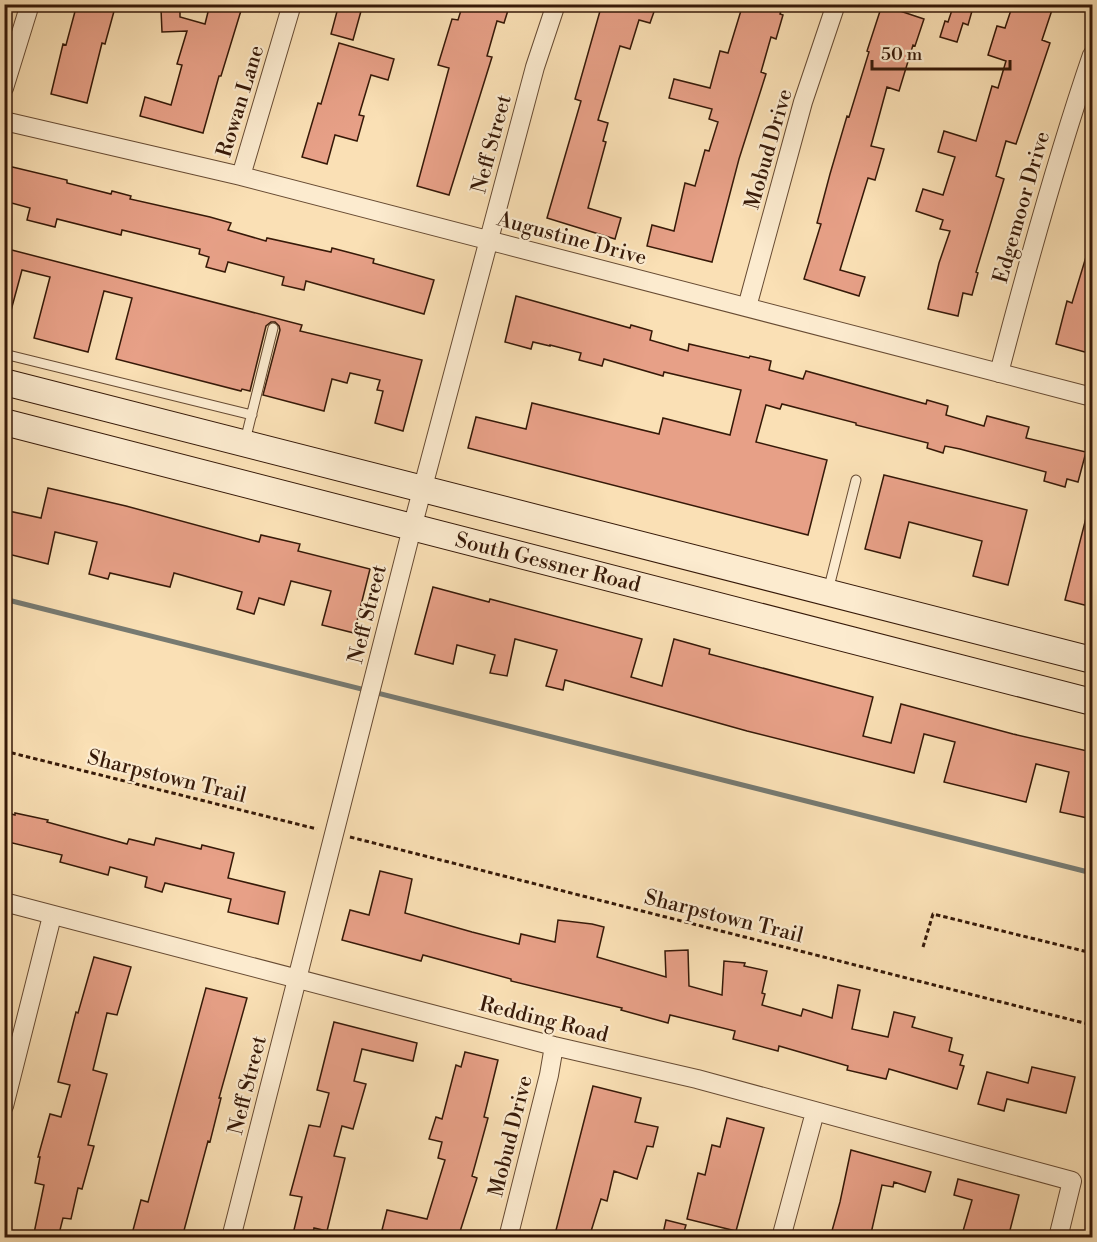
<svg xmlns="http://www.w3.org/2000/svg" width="1097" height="1242" font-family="'Libre Bodoni',serif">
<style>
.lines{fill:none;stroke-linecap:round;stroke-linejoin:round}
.stream{stroke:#777a71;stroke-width:5}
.building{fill:#e7a087;stroke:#361908;stroke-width:1.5}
.service-casing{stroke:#674b33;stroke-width:11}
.minor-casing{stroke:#674b33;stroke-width:20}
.secondary-casing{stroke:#361908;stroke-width:28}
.path{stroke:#361908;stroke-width:3;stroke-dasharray:4.5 3;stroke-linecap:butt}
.service{stroke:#fcebcf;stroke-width:9}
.minor{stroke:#fcebcf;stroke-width:18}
.secondary{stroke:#fcebcf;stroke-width:26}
.labels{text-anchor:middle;stroke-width:4.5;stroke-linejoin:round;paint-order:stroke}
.street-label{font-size:21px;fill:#361908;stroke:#fcebcf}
</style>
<rect width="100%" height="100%" fill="#fae0b5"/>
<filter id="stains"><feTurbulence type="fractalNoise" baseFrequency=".00333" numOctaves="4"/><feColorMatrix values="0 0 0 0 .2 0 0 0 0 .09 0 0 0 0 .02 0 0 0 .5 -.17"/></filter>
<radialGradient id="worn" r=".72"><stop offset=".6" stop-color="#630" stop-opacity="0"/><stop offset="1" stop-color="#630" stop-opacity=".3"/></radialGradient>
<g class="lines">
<path class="stream" d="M4 599 1092 873"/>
</g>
<path class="building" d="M77 4H116L105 44 102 43 87 103 51 94 63 44 66 45Z
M210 4H243L221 76H219L203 133 140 116 145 97 171 105 182 65 177 64 187 31 162 32 161 9H180V17L205 24Z
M339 4H363L353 40 331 34Z
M463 4H510L504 23 497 21 487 56 492 57 449 195 417 186 449 68 438 65 452 19 458 20Z
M602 4H644L655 9 650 23 639 20 630 49 620 46 598 120 608 123 603 141 606 142 588 208 621 218 615 239 547 218 581 101 575 99Z
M743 4H783L780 14 783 15 776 39 771 37 761 72 766 74 739 159 712 262 647 246 652 225 674 231 685 183 695 186 705 150 709 151 718 122 709 119 712 109 669 98 674 79 710 88 720 51 728 53Z
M954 4H974L968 25 963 23 957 42 940 37 945 21 948 22Z
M1013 4H1054L1042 40 1050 43 1016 144 1006 141 996 176 1004 179 976 272 978 273 972 295 963 293 958 316 928 309 939 263 950 231 940 229 943 220 916 211 923 189 943 195 955 157 938 152 944 131 976 141 992 86 998 88 1006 61 988 55 997 26 1005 28Z
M882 5 924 19 915 46 913 45 899 91 887 87 871 146 884 149 875 180 868 178 840 270 865 277 859 296 804 279 821 224 817 223 830 174 847 116 849 117 869 52 867 51Z
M339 43 394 59 388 80 371 75 359 115 364 116 357 141 335 135 327 164 302 157 318 103 321 104Z
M4 165 67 180V183L111 194 112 191 131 196 130 199 210 217 231 223 228 230 266 241 267 238 331 252 332 248 374 259 373 263 434 280 424 314 306 281 304 290 282 285 284 277 228 262 225 272 206 267 209 257 199 254 200 249 122 230 121 235 57 219 55 227 27 220 30 208 4 201Z
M1089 247H1092V354L1056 344 1067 301 1072 303Z
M4 248 302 325 300 331 422 360 403 431 375 423 383 391 377 390 380 380 350 373 347 383 332 379 324 411 263 395 280 330 279 326 275 322H271L266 326 250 391 242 389 241 391 116 359 132 298 104 291 88 352 34 338 50 277 22 270 9 318 4 317Z
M516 296 630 328 631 325 652 331 650 340 688 351 689 344 749 358 750 356 771 361 769 370 803 379 806 371 926 404 927 400 948 406 946 415 984 426 987 416 1029 427 1026 438 1086 452 1078 482 1067 479 1065 487 1044 481 1046 472 960 449 945 446 943 453 927 448 928 443 856 425V423L782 404 780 409 766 405 756 442 827 460 808 535 468 448 476 417 526 429 532 403 659 434 663 418 730 435 741 390 664 372 663 376 604 359 602 366 579 360 581 353 550 345V346L533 342 531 349 505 342Z
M884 475 1027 510 1008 585 973 576 982 541 909 522 900 558 865 549Z
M48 488 126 506 259 542 261 535 300 544 298 551 370 569 354 633 322 625 331 591 291 581 284 605 259 598 254 614 237 609 242 592 174 573 170 587 110 573 108 579 89 574 97 542 55 532 48 564 4 553V510L41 518Z
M1087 514 1092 515V607L1065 600Z
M433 587 489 602 490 599 642 639 631 677 662 686 674 639 710 649 709 654 873 697 863 736 891 743 901 704 1013 734 1092 752V819L1060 812 1069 772 1036 764 1026 802 944 782 955 742 924 734 914 773 747 731 565 680 563 690 546 686 557 650 515 639 507 676 490 673 495 655 457 645 453 664 415 654Z
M4 812 15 815V813L48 820 47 822 127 844 129 839 154 845 156 838 201 849 202 845 234 853 228 878 285 892 278 924 228 912 231 899 165 883 162 892 145 887 147 877 110 867 108 875 60 862 62 855 4 841Z
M380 871 412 879 405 913 472 932 519 944 521 934 555 942 558 920 592 924 604 927 597 957 666 977 665 951 688 950 689 986 722 995 724 961 745 963 744 966 767 971 762 993 765 994 762 1005 801 1016 803 1009 832 1018 838 985 860 990 852 1029 888 1037 894 1012 915 1017 912 1027 952 1038 949 1051 963 1055 960 1065 964 1066 957 1089 889 1069 886 1079 847 1070 848 1066 779 1046 778 1051 733 1039 735 1031 670 1015 668 1023 621 1010 622 1008 511 981V979L423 955 421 961 342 940 350 910 369 915Z
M94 957 131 967 117 1015 107 1013 93 1070 107 1074 88 1145 94 1146 82 1189 78 1188 71 1219 63 1218 58 1238H33L44 1185 35 1183 40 1157H38L50 1114 61 1117 70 1085 58 1082 76 1012 78 1013Z
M206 988 247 998 219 1098H221L210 1142 208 1141 182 1238H144L132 1234 141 1200 148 1202Z
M334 1022 417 1043 413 1061 362 1049 354 1081 366 1084 353 1129 342 1126 334 1156 345 1158 327 1231 314 1228 312 1238H292L302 1197 290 1195 309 1125 320 1127 329 1093 317 1090Z
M465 1052 498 1060 484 1117 488 1118 472 1176 477 1178 458 1238H400L401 1234 382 1230 387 1210 427 1219 445 1160 438 1158 442 1142 429 1139 436 1117 442 1119 456 1065 461 1067Z
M1032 1067 1075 1077 1066 1113 1007 1099 1004 1111 978 1104 987 1072 1028 1083Z
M593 1086 641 1098 635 1122 658 1127 653 1147 647 1146 637 1179 614 1171 607 1201 601 1199 589 1238H554Z
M727 1118 764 1128 736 1231 687 1219 698 1173 705 1175 712 1145 720 1147Z
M851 1150 931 1172 925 1192 894 1182 893 1187 882 1185 870 1238H830L840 1202Z
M958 1179 1019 1195 1008 1238H961L972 1200 954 1195Z
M666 1220 686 1225 682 1238H662Z"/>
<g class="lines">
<defs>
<path id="service" d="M4 354 252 415
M245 441 273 328
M828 591 856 480"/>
<path id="minor" d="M4 88 30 4
M4 121 241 176 1092 397
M241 176 292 4
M747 307 803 102 836 4
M999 373C1027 266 1056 160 1092 55
M4 902 554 1046 697 1079 1072 1181 1058 1238
M4 1106 52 916
M231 1238 412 528 535 67 556 4
M508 1238 549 1075 554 1046
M781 1238 815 1112"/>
<path id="secondary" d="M4 382 1092 660
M4 422 1092 702"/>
</defs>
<use href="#service" class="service-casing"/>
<use href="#minor" class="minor-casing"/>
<use href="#secondary" class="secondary-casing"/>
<path class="path" d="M4 751 317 829
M350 837 1092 1025
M923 947 933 914 1092 953"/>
<use href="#service" class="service"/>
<use href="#minor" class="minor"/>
<use href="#secondary" class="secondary"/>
</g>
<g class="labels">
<g class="street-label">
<text transform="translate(240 101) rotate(-73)" y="7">Rowan Lane</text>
<text transform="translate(491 144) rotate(-75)" y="7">Neff Street</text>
<text transform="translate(768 149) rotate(-74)" y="7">Mobud Drive</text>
<text transform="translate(1021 207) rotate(-74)" y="7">Edgemoor Drive</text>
<text transform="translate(572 238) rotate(15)" y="7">Augustine Drive</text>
<text transform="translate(548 562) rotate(14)" y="7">South Gessner Road</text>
<text transform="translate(367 614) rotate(-76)" y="7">Neff Street</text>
<text transform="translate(167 776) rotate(14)" y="7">Sharpstown Trail</text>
<text transform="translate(724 916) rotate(14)" y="7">Sharpstown Trail</text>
<text transform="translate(544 1019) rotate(14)" y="7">Redding Road</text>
<text transform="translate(247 1085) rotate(-76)" y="7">Neff Street</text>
<text transform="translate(510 1136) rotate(-76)" y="7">Mobud Drive</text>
</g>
</g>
<rect width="1097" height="1242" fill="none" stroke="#fae0b5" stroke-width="24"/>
<rect x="6" y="6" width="1085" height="1230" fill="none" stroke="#361908" stroke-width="3"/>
<rect x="12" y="12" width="1073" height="1218" fill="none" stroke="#361908" stroke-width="1.5"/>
<path d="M872 60v9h138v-9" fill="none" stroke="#361908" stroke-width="3"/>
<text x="881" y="60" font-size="18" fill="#361908" stroke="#fcebcf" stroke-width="4.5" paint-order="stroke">50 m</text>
<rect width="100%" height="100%" filter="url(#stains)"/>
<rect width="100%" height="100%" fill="url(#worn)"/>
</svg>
